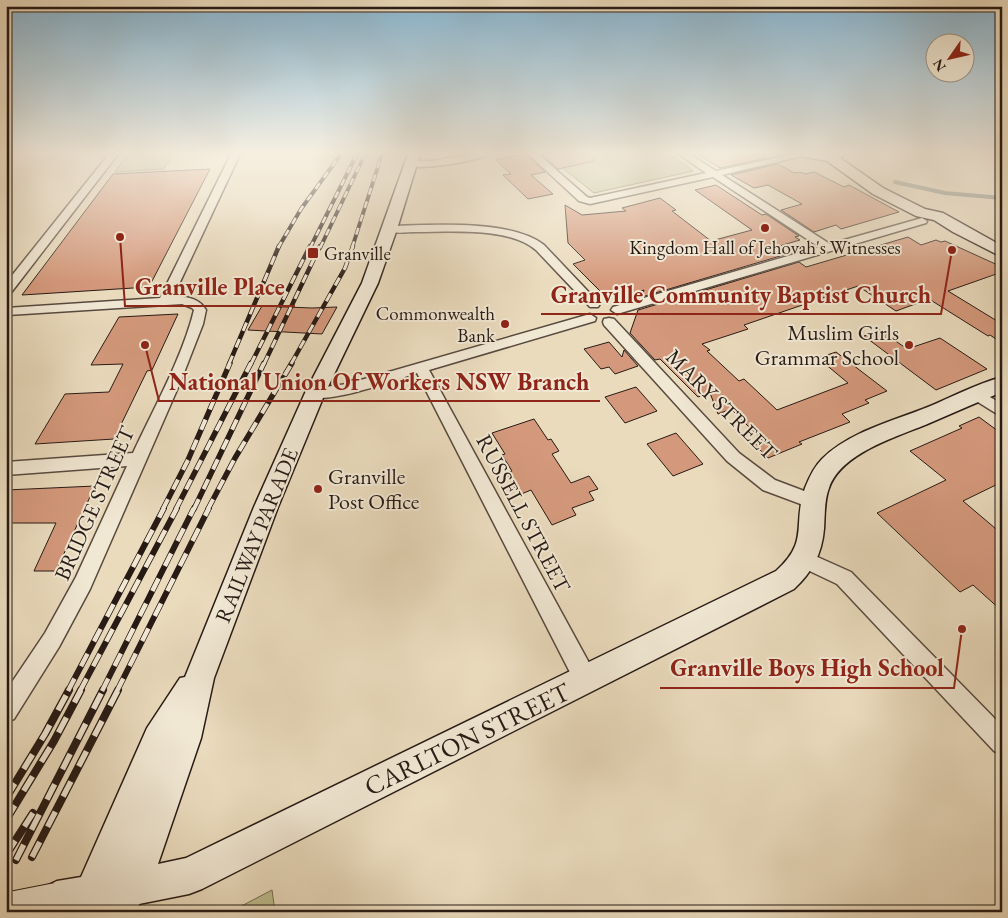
<svg xmlns="http://www.w3.org/2000/svg" width="1008" height="918" font-family="'EB Garamond',serif">
<style>
.green{fill:#bdbe8d;stroke:#726c51}
.lines{fill:none;stroke-linecap:round;stroke-linejoin:round}
.stream{stroke:#6b7b74;stroke-width:4}
.building{fill:#d4997c;stroke:#271a15}
.street-casing{stroke:#584a3f;stroke-width:3}
.secondary-casing{stroke:#271a15;stroke-width:3}
.street{fill:#f1e8d4;fill-rule:evenodd}
.secondary{fill:#f1e8d4;fill-rule:evenodd}
.rail-far4-casing{stroke:#271a15;stroke-width:4}
.rail-far3-casing{stroke:#271a15;stroke-width:4.5}
.rail-far2-casing{stroke:#271a15;stroke-width:5.5}
.rail-far1-casing{stroke:#271a15;stroke-width:6}
.rail-casing{stroke:#271a15;stroke-width:8}
.rail-far4{stroke:#f1e8d4;stroke-width:2.5;stroke-dasharray:7;stroke-linecap:butt}
.rail-far3{stroke:#f1e8d4;stroke-width:3;stroke-dasharray:9;stroke-linecap:butt}
.rail-far2{stroke:#f1e8d4;stroke-width:4;stroke-dasharray:11;stroke-linecap:butt}
.rail-far1{stroke:#f1e8d4;stroke-width:4.5;stroke-dasharray:14;stroke-linecap:butt}
.rail{stroke:#f1e8d4;stroke-width:5.5;stroke-dasharray:17;stroke-linecap:butt}
.secondary-bridge-casing{stroke:#271a15;stroke-width:36;stroke-linecap:butt}
.secondary-bridge{stroke:#f1e8d4;stroke-width:34}
.poi-dot{fill:#8f2418;stroke:#f1e8d4;stroke-width:2}
.labels{text-anchor:middle;stroke-width:4;stroke-linejoin:round;paint-order:stroke}
.far-poi-label{font-size:19px;fill:#271a15;stroke:#f1e8d4}
.poi-label{font-size:22px;fill:#271a15;stroke:#f1e8d4;text-anchor:end}
.street-label{font-size:22px;fill:#271a15;stroke:#f1e8d4}
.near-street-label{font-size:26px;fill:#271a15;stroke:#f1e8d4}
.leader{fill:none;stroke:#8f2418;stroke-width:2}
.callout-dot{fill:#8f2418;stroke:#f1e8d4;stroke-width:2}
.callout-label{font-size:24px;text-anchor:middle;font-weight:bold;fill:#8f2418;stroke:#f1e8d4;stroke-width:4;stroke-linejoin:round;paint-order:stroke}
</style>
<rect width="100%" height="100%" fill="#eadbbd"/>
<filter id="stains"><feTurbulence type="fractalNoise" baseFrequency=".004" numOctaves="4"/><feColorMatrix values="0 0 0 0 .2 0 0 0 0 .09 0 0 0 0 .02 0 0 0 .5 -.17"/></filter>
<radialGradient id="worn" r=".72"><stop offset=".6" stop-color="#630" stop-opacity="0"/><stop offset="1" stop-color="#630" stop-opacity=".3"/></radialGradient>
<path class="green" d="M128 154H173L164 169 115 172Z
M545 154H670L693 171 594 193Z
M272 890 275 912H230Z"/>
<g class="lines">
<path class="stream" d="M895 182 945 193 1002 198"/>
</g>
<path class="building" d="M526 154 545 172 531 175 553 194 528 199 503 175 511 174 496 160Z
M541 154H594V161L558 169Z
M697 154H761L767 158 720 168Z
M778 164 794 173 800 172 805 174 814 172 844 187 849 185 899 212 841 229 836 225 814 232 781 210 802 204 768 185 754 188 731 175Z
M210 169 149 287 22 295 113 174Z
M716 185 762 215 766 214 799 236 795 237 800 240 776 247 787 254 642 297 644 290 622 297 620 295 602 293 573 264 585 260 568 243 565 205 582 215 626 211 622 208 660 198 676 210 672 211 711 241 752 230 695 190Z
M908 237 921 245 936 240 941 242 945 241 1002 267V272L948 291 1002 324V343L990 335 988 336 929 299 896 311 858 286 744 325 748 329 702 344 710 350 707 351 739 381 744 379 777 410 848 383 818 358 836 352 887 391 865 400 869 403 842 414 850 422 799 442 802 444 768 458 755 445 763 441 731 409 718 414 710 393 698 397 660 359 655 360 630 333 638 310 799 262 806 267Z
M262 306 312 308 337 307 322 334 248 330Z
M178 314 152 370 147 371 114 439 35 444 65 394 109 392 123 364 91 365 119 317Z
M880 330 907 349 940 338 987 369 936 390 864 336Z
M609 342 622 357 624 350 638 366 615 374 609 367 601 369 584 349Z
M636 387 657 411 625 423 605 397Z
M979 417 1002 434V482L963 501 1002 534V611L973 585 960 592 877 513 946 480 910 451 962 428 959 426Z
M534 419 548 440 551 439 559 451 552 454 571 483 589 476 598 489 589 492 594 500 572 508 576 515 552 525 531 490 519 495 506 473 512 471 502 455 505 454 492 433Z
M676 433 703 464 673 476 647 444Z
M95 486 56 571H34L56 523H6V490Z"/>
<g class="lines">
<defs>
<path id="street" d="M109 154H118L10 294 6 295V283Z
M231 154H240L173 297C186 296 199 298 206 310L203 324 180 383 90 589 59 647 14 719 6 722V691L45 633 76 577 127 466 6 475V462L133 453C153 410 183 356 194 310L192 308 182 304 8 315 6 314V308L160 298Z
M469 154H488C478 161 416 172 406 164L411 161H433Z
M528 154H538L587 197 590 198 706 173 679 154H689L716 171 794 154H811L722 175 830 244 922 218 927 221 926 223 617 314 611 310 613 307 819 247 713 177 590 204 579 201Z
M390 226C431 225 512 219 544 245L600 304 598 307H590L536 250C509 227 451 232 417 232 407 232 396 234 386 231L385 229 386 227Z
M590 314 596 318 595 321 429 370 594 672 597 680 594 688 586 691 578 688 417 373C392 381 333 403 310 397L308 393 310 389 347 384Z
M609 318 614 319 739 453 775 480 820 497 823 502 820 507 814 509 763 490 727 461 604 325 603 322 604 319Z
M978 390 1002 404V417L973 399 971 395 973 391Z
M804 551 851 572 1002 726V754L994 751 837 584 797 565 795 559 797 553Z
M131 875 140 879 144 888 137 912H109L122 879Z"/>
<path id="secondary" d="M408 154H420L397 229 378 283 325 393 278 507 214 678 201 738 158 864 186 858 776 571C810 541 792 525 805 488 809 478 814 467 822 459 849 432 893 421 928 407 952 397 976 384 1002 377V392C978 402 955 412 932 422 900 436 841 452 829 488 824 501 825 515 824 529 822 554 812 572 794 589L202 889 189 894 99 912H43L38 900 44 887 57 881 81 877 147 728 180 678 185 677 254 507 305 393 362 283Z
M803 154H845L840 158 883 188 925 209 943 213 1002 246V257L953 232 934 220 916 216 873 194 827 161 805 157Z"/>
</defs>
<use href="#street" class="street-casing"/>
<use href="#secondary" class="secondary-casing"/>
<use href="#street" class="street"/>
<use href="#secondary" class="secondary"/>
<defs>
<path id="rail-far4" d="M278 248 301 209 341 154
M310 248 357 154
M320 248 365 154
M352 248 382 154"/>
<path id="rail-far3" d="M229 364 279 246
M251 364 310 246
M264 364 320 246
M291 364 345 268 353 246"/>
<path id="rail-far2" d="M163 509 188 460 230 363
M176 509 251 363
M194 509 264 363
M208 509 235 458 292 363"/>
<path id="rail-far1" d="M68 691 164 508
M80 691 177 508
M102 691 194 508
M117 691 209 508"/>
<path id="rail" d="M6 798 45 734 69 690
M6 820 54 741 81 690
M6 855 33 813
M32 857 118 690
M16 860 103 690"/>
</defs>
<use href="#rail-far4" class="rail-far4-casing"/>
<use href="#rail-far3" class="rail-far3-casing"/>
<use href="#rail-far2" class="rail-far2-casing"/>
<use href="#rail-far1" class="rail-far1-casing"/>
<use href="#rail" class="rail-casing"/>
<use href="#rail-far4" class="rail-far4"/>
<use href="#rail-far3" class="rail-far3"/>
<use href="#rail-far2" class="rail-far2"/>
<use href="#rail-far1" class="rail-far1"/>
<use href="#rail" class="rail"/>
<defs>
<path id="secondary-bridge" d="M6 910 57 900"/>
</defs>
<use href="#secondary-bridge" class="secondary-bridge-casing"/>
<use href="#secondary-bridge" class="secondary-bridge"/>
</g>
<linearGradient id="sky" x2="0" y2="1"><stop stop-color="#88b7d3"/><stop offset="0.54" stop-color="#f6efe1"/><stop offset="1" stop-color="#f6efe1" stop-opacity="0"/></linearGradient>
<rect width="1008" height="283" fill="url(#sky)"/>
<g class="poi-dot">
<circle cx="765" cy="228" r="5"/>
<rect x="307" y="247" width="12" height="12" rx="2.5"/>
<circle cx="505" cy="324" r="5"/>
<circle cx="909" cy="345" r="5"/>
<circle cx="318" cy="489" r="5"/>
</g>
<g class="labels">
<g class="far-poi-label">
<text x="765" y="254">Kingdom Hall of Jehovah's Witnesses</text>
<text x="324" y="260" text-anchor="start">Granville</text>
<text x="495" y="320" text-anchor="end">Commonwealth<tspan x="495" dy="22">Bank</tspan></text>
</g>
<g class="poi-label">
<text x="899" y="340">Muslim Girls<tspan x="899" dy="25">Grammar School</tspan></text>
<text x="328" y="484" text-anchor="start">Granville<tspan x="328" dy="25">Post Office</tspan></text>
</g>
<g class="street-label">
<text transform="translate(722 404) rotate(45)" y="8">MARY STREET</text>
<text transform="translate(94 503) rotate(-66)" y="8">BRIDGE STREET</text>
<text transform="translate(524 513) rotate(62)" y="8">RUSSELL STREET</text>
<text transform="translate(256 535) rotate(-68)" y="8">RAILWAY PARADE</text>
</g>
<g class="near-street-label">
<text transform="translate(467 739) rotate(-26)" y="9">CARLTON STREET</text>
</g>
</g>
<path class="leader" d="M120 237L125 306H295M952 250L941 314H541M145 345L159 401H600M962 629L954 688H660"/>
<g class="callout-dot">
<circle cx="120" cy="237" r="5"/>
<circle cx="952" cy="250" r="5"/>
<circle cx="145" cy="345" r="5"/>
<circle cx="962" cy="629" r="5"/>
</g>
<g class="callout-label">
<text x="210" y="295">Granville Place</text>
<text x="741" y="303">Granville Community Baptist Church</text>
<text x="379" y="390">National Union Of Workers NSW Branch</text>
<text x="807" y="676">Granville Boys High School</text>
</g>
<rect width="1008" height="918" fill="none" stroke="#eadbbd" stroke-width="25"/>
<rect x="8" y="8" width="993" height="903" fill="none" stroke="#271a15" stroke-width="2.5"/>
<rect x="12" y="12" width="983" height="893" fill="none" stroke="#271a15"/>
<g transform="translate(950 58) rotate(236)"><circle r="24" fill="#f1e8d4" stroke="#a09688"/>
<path d="M0-4L9 19L0 12L-9 19Z" fill="#8f2418"/>
<text y="-8" font-size="14" font-weight="bold" text-anchor="middle" fill="#271a15">N</text>
</g>
<rect width="100%" height="100%" filter="url(#stains)"/>
<rect width="100%" height="100%" fill="url(#worn)"/>
</svg>
